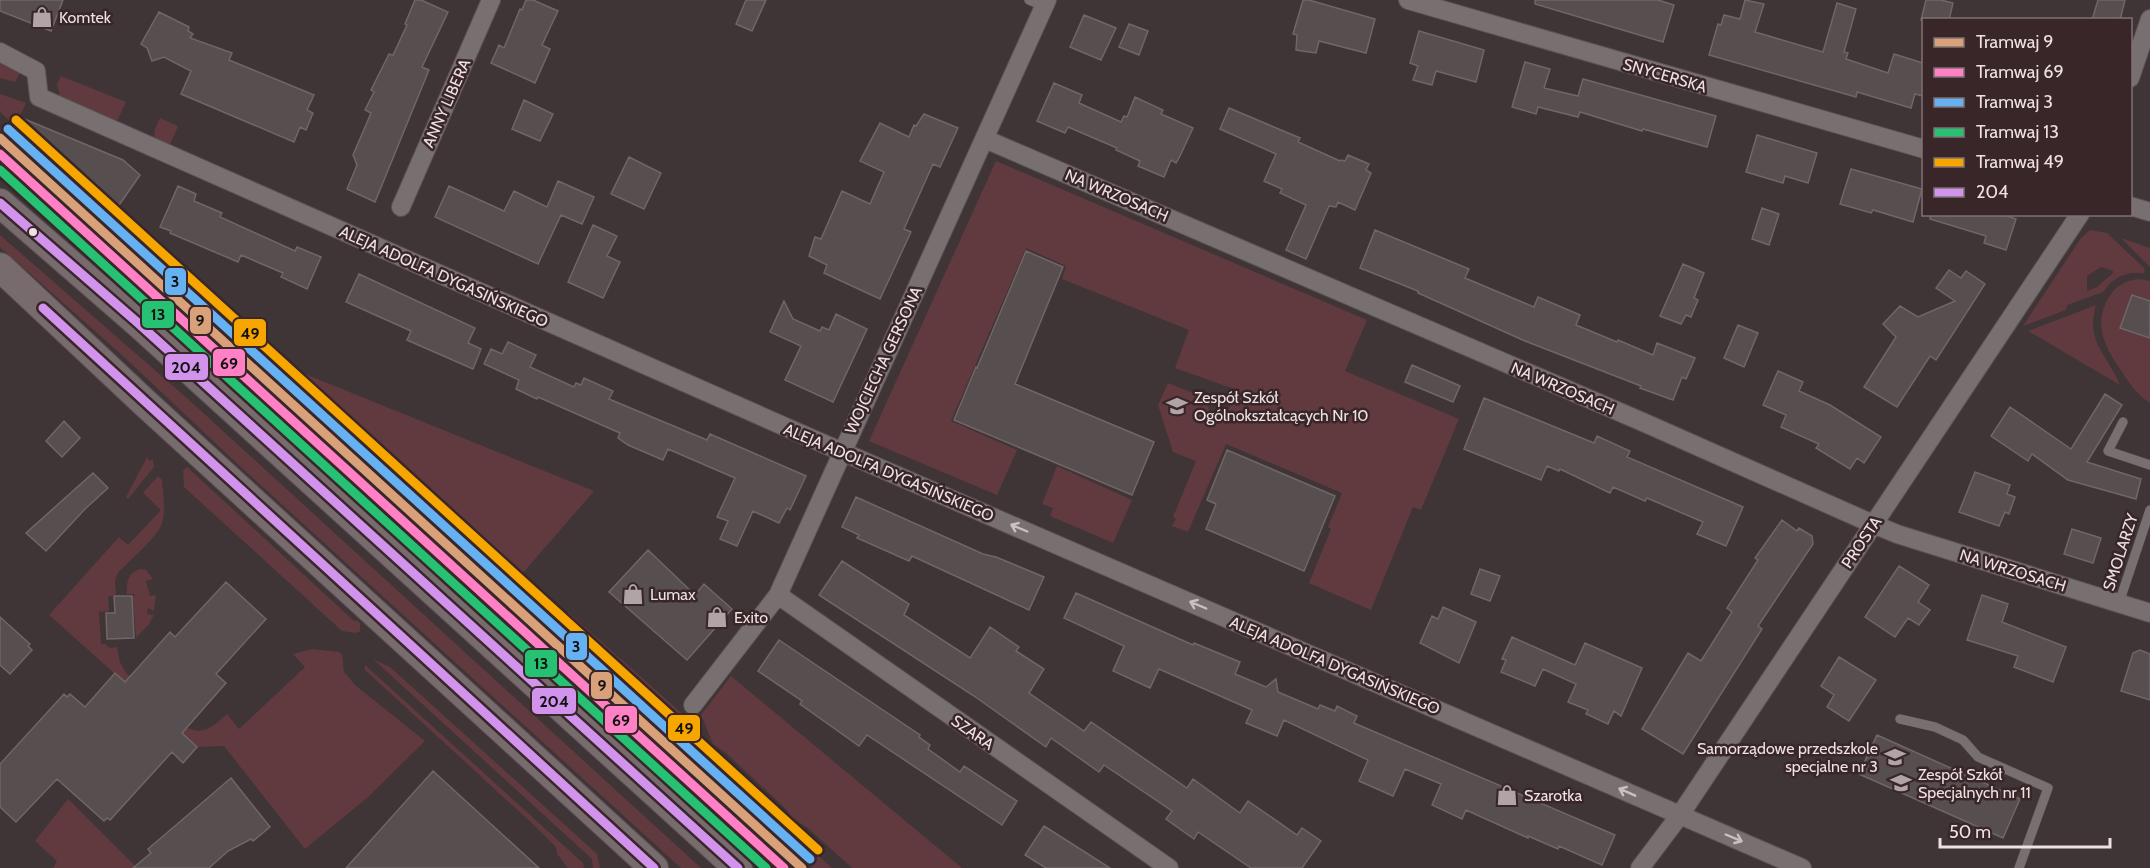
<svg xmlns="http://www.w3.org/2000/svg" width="2150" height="868" font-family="Cabin,sans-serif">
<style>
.green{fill:#613a40;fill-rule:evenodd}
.building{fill:#564e4f;stroke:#706668;stroke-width:1.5}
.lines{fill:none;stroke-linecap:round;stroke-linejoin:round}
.lane-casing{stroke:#5a5152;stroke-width:10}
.street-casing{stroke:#5a5152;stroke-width:20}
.primary-casing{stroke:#5a5152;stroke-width:30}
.lane{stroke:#786f71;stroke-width:9}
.street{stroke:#786f71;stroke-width:18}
.primary{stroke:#786b6d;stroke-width:28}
.bus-1-casing{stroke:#392629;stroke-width:14}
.bus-1{stroke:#d193ec;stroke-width:9}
.tram-1-casing{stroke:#392629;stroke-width:14}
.tram-2-casing{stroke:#392629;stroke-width:14}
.tram-3-casing{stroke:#392629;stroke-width:14}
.tram-4-casing{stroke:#392629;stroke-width:14}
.tram-5-casing{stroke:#392629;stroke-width:14}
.tram-1{stroke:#d9a179;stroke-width:9}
.tram-2{stroke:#ff80c5;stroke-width:9}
.tram-3{stroke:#66b1f2;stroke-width:9}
.tram-4{stroke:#26c172;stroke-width:9}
.tram-5{stroke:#f7a600;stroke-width:9}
.oneway{stroke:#cbbfc1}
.bus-dot{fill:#eee1e3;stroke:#392629;stroke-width:2}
.labels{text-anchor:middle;stroke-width:5;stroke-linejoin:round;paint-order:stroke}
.poi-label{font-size:16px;fill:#eee1e3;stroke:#392629;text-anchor:start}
.street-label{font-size:16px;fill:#eee1e3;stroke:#392629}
.line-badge{stroke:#392629;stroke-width:2}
.pale-badge-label{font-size:16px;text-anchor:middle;font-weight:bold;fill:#111}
</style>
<rect width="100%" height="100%" fill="#3f3436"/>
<path class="green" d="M0 57 21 71 15 82 0 78Z
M61 76 126 102 117 121 60 96 57 84Z
M0 94 26 103 15 126 0 112Z
M160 118 178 126 169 147C151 138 152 135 160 118Z
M42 150 119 227 268 359 594 491 516 581 560 622 568 612 687 718 686 751 706 763 721 768 766 808 778 824 801 840 832 868H813L509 590 458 546 137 252 32 160Z
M996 161 1367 320 1345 371 1459 419 1421 510 1413 507 1371 610 1309 583 1331 529 1328 527 1342 493 1226 444 1188 532 1172 526 1176 519 1173 517 1196 461 1173 452 1158 405 1168 383 1206 398 1210 413 1225 418 1237 390 1175 368 1189 330 1062 279 1066 266 1026 248 951 421 1017 450 997 495 869 441Z
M2090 230 2107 233 2144 268 2145 273H2131L2121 276 2111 282 2103 292 2067 305 2066 310 2023 326 2081 238ZM2101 267 2113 271V273L2097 287 2087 291V276Z
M0 235 188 399 701 868H681L243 469 122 355 0 247Z
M2121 238 2150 248V267Z
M101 254 218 363 775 868H766L97 259Z
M2139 279 2150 281V301L2132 295 2120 328 2150 338V403C2136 394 2129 383 2120 369 2104 346 2093 323 2109 297 2117 284 2126 281 2139 279Z
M2096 305C2085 342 2108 355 2120 385L2028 331Z
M147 457 150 461 153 459 154 467 128 499 126 497Z
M1057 466 1132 500 1113 543 1050 516 1053 508 1042 504Z
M187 467 354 621 356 620 360 623V631L356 633 342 631 184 487 183 471Z
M158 476 162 480C163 494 166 510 162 523 158 537 129 561 118 573L115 581 116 594 108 597 109 611 99 612 101 644H105L110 648 117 647 120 662 126 673 184 726C203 737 212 727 227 714L239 729 305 667 293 654 312 649 339 652 342 654 344 672 355 685 425 741 368 797 305 849 224 746 197 747 49 615 119 537 128 545 161 510 143 493Z
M140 569 146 570 153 579 146 581 150 596 156 595 154 611 148 608 147 614 154 615 149 624 136 638 133 598 135 594H127C126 582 128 573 140 569Z
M373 659 390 667 597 854 600 868H593L592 859Z
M365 665 583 863 584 868H568L557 854 556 847 536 827 365 670Z
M731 676 962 868H852L808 828 792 818 786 809 726 753 713 744 701 715Z
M68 799 137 868H53L57 861 35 841Z"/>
<path class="building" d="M0 0H63L51 31 0 11Z
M415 0H421L448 12 422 67 429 70 375 202 347 189 357 165 353 155 371 113 365 110 374 92 371 90 389 54 393 55 407 25 405 24Z
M526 0H533L558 11 542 45 550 49 535 83 491 63 499 45 504 48 520 9 522 10Z
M746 0H766L752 31 736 24Z
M1303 0H1309L1375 19 1366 53 1319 41 1316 53 1296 50 1297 35 1293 34Z
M1535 0H1658L1674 5 1663 42 1535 4Z
M1745 0 1764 4 1755 32 1823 52 1837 3 1856 9 1844 52 1848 53 1846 59 1888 73 1894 54 1923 63V96L1915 94 1911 108 1857 92 1856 97 1709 55 1718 24 1721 25 1724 15 1740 19Z
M1926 0H1941L1953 3 1949 20H1921Z
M2098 0H2125L2120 20H2092Z
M159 12 189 27 188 31 193 34 190 38 232 53 229 60 314 95 307 110 313 113 306 130 300 127 294 142 181 94 191 71 164 57 152 61 147 48 141 44Z
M1084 15 1116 28 1101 60 1070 47Z
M1129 24 1148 31 1139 55 1119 47Z
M1419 31 1484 50 1476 82 1436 71 1432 85 1413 80 1418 66 1410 63Z
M1525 62 1550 69 1544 88 1578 96 1583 79 1716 116 1707 147 1643 129 1642 131 1580 112 1578 117 1538 107 1536 114 1512 107Z
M1054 83 1082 95 1079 103 1121 122 1124 116 1127 117 1135 97 1163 110 1161 114 1193 128 1180 156 1176 163 1171 160 1164 177 1138 166 1140 161 1116 150 1117 148 1068 127 1065 133 1037 121Z
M524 100 553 114 540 141 512 129Z
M1229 108 1300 138 1298 142 1340 161 1341 160 1345 161 1348 155 1369 164 1366 170 1371 173 1355 210 1338 202 1336 207 1329 206 1306 259 1286 250 1306 205 1280 193 1282 189 1264 181 1276 154 1220 129Z
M924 114 958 128 940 167 933 164 904 229 911 232 880 299 824 273 827 265 809 256 815 237 821 239 842 191 870 204 884 172 860 161 880 123 909 137 914 125 916 126Z
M22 118 123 160 140 175 117 208 20 120Z
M1757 135 1817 153 1808 183 1785 176 1783 183 1746 172Z
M629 157 661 173 644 209 611 194Z
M1851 169 1922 189 1913 222 1873 210 1871 213 1840 204Z
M558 181 594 197 582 224 561 215 538 264 435 217 449 186 504 211 514 191 547 207Z
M178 186 196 194 194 201 222 213 220 217 295 251 297 247 321 257 307 289 281 277 283 273 241 255 238 262 170 233 171 231 160 227Z
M1762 208 1779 214 1769 245 1752 239Z
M1930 214H2001L2016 219 2006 250 1984 243 1986 236 1930 219Z
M593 225 617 236 607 256 620 262 603 298 568 282Z
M1375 230 1469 269 1465 278 1534 307 1538 297 1580 315 1576 325 1617 342 1618 340 1653 355 1657 343 1695 358 1686 379 1682 377 1673 400 1640 388 1641 386 1525 341 1418 293V291L1360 268Z
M1026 251 1063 267 1015 384 1154 442 1132 495 954 420 976 367 977 368Z
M1683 264 1704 273 1694 298 1698 300 1691 317 1686 315 1681 324 1660 316Z
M1949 270 1961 278 1966 271 1985 284 1936 360 1930 356 1897 407 1864 387 1896 337 1883 324 1900 306 1918 317 1955 301 1936 288Z
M359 274 475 328 468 343 481 349 473 369 407 340 411 331 346 302Z
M2132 295 2150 301V338L2120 328Z
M784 301 793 319 820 331 822 327 829 330 836 314 867 329 833 402 785 380 801 346 770 332Z
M1738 325 1758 333 1744 367 1724 358Z
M508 342 536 355 530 367 574 387 576 383 581 385 584 378 613 391 609 399 707 440 710 434 806 476 790 510 787 508 779 523 753 511 737 546 720 539 728 521 717 517 735 478 668 449 663 460 628 445 618 438 620 433 538 397 537 399 516 389 519 380 484 364 491 349 502 354Z
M1412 365 1460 386 1453 402 1405 382Z
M1778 371 1803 382 1799 391 1830 405 1881 437 1864 463 1857 458 1850 469 1816 448 1819 444 1781 427 1786 415 1763 405Z
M2105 394 2122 405 2087 462 2141 479 2136 499 2068 480 2032 454 2028 461 1991 436 2010 407 2071 449Z
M1484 398 1594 443 1597 436 1630 451 1627 457 1743 507 1726 546 1697 534 1703 522 1647 498 1645 501 1613 487 1610 493 1560 469 1559 471 1547 466 1541 480 1464 449Z
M64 421 80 438 62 457 46 441Z
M1227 450 1335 496 1304 571 1206 529 1216 504 1207 500Z
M1975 472 2010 485 2007 494 2015 497 2009 514 2005 512 1999 526 1959 512Z
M93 473 108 488 85 509 46 551 26 533Z
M856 497 983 554 996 557 1044 577 1029 610 912 556 909 561 857 538 859 535 842 527Z
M1782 520 1797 531 1799 528 1812 536 1813 544 1758 626 1762 629 1683 754 1642 729 1688 653 1701 661 1732 612 1727 608 1758 560 1755 558Z
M2072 529 2101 538 2093 563 2064 554Z
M648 550 695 595 704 584 732 609 687 660 609 592Z
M842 561 909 604 904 615 970 658 990 627 1019 647 1016 651 1044 669 1029 693 1084 731 1091 722 1187 788 1193 779 1240 813 1248 801 1297 835 1302 828 1321 841 1302 868H1251L1198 832 1194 839 1166 819 1172 811 1104 765 1099 772 1051 738 1046 747 974 696 819 595Z
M1899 566 1929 585 1918 602 1930 610 1919 625 1908 618 1895 637 1865 617Z
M1480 569 1500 576 1490 601 1471 594Z
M226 582 266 619 216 674 226 683 182 733 197 747 183 763 172 752 110 820 107 818 104 821 57 779 16 822 0 807V764L64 694 67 697 70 694 85 707 115 673 125 682 170 632 175 637Z
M1076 593 1193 645 1194 643 1240 662 1235 674 1266 687 1276 679 1278 692 1318 709 1320 705 1335 711 1337 706 1357 716 1354 723 1615 835 1602 865 1559 846 1558 849 1528 836V838L1466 810 1462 819 1432 805 1441 784 1405 769 1393 796 1359 781 1368 760 1284 720 1277 736 1246 723 1252 710 1159 669 1150 688 1113 671 1124 646 1064 618Z
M1982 595 2008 604 2002 622 2066 647 2053 682 2014 667 2018 656 1967 640Z
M114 596H132L134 638 107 639 106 613H115Z
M1443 607 1476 622 1459 663 1420 643 1432 616 1438 619Z
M0 617 30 644 28 646 32 650 10 674 0 665Z
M1512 637 1575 665 1585 643 1642 668 1621 716 1614 711 1608 724 1586 714 1588 710 1568 702 1576 684 1543 669 1535 686 1501 672 1506 660 1502 659Z
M779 640 920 735 919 737 930 745 928 749 960 772 964 766 1017 801 1002 825 867 735 859 746 800 704 802 701 758 671Z
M2140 650 2150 654V700L2121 691 2133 653Z
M1839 657 1876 680 1849 721 1827 707 1834 695 1821 686Z
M1877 735 2020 799 2003 838 1859 774Z
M433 771 539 868H346Z
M231 778 270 827 253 841 251 839 228 851 209 868H133L151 853 148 849Z
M1044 826 1110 868H1046L1025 855Z"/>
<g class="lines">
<defs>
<path id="lane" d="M1029 0 1043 6
M2123 422 2108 451 2150 465
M2119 603 2150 510
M1900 719 1935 727 1963 740 1978 757 2048 788 2019 868"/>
<path id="street" d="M1408 0 1924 149
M0 52 36 71 39 97 815 440 1802 868
M2130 78 2150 19
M985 139 1645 423 1873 524 1897 534 2150 613
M2130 206 2150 212
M401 207 491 0
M778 595 1169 868
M693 705 778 595 1047 0
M1640 868 1680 815 2080 214"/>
<path id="primary" d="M0 203 138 323 738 868
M0 267 146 404 654 868"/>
</defs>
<use href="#lane" class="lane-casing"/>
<use href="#street" class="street-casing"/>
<use href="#primary" class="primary-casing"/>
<use href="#lane" class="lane"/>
<use href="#street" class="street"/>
<use href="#primary" class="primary"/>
<defs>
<path id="bus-1" d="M0 203 138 323 738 868
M43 308 654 868"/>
</defs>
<use href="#bus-1" class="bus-1-casing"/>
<use href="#bus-1" class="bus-1"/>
<defs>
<path id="tram-1" d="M0 138 802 868"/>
<path id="tram-2" d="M0 154 784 868"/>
<path id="tram-3" d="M8 129 810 859"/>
<path id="tram-4" d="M0 170 766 868"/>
<path id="tram-5" d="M16 120 818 850"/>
</defs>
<use href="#tram-1" class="tram-1-casing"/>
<use href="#tram-2" class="tram-2-casing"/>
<use href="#tram-3" class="tram-3-casing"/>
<use href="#tram-4" class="tram-4-casing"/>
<use href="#tram-5" class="tram-5-casing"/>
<use href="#tram-1" class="tram-1"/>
<use href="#tram-2" class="tram-2"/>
<use href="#tram-3" class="tram-3"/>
<use href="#tram-4" class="tram-4"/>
<use href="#tram-5" class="tram-5"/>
</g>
<defs><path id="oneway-shaft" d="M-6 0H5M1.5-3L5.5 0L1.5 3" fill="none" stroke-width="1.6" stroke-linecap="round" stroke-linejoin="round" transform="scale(1.5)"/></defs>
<g class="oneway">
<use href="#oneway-shaft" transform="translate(1019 528) rotate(-157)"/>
<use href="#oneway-shaft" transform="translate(1198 605) rotate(-157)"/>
<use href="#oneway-shaft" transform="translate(1627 792) rotate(-156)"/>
<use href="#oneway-shaft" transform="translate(1734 838) rotate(23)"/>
</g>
<defs>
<symbol id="shop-bare" viewBox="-9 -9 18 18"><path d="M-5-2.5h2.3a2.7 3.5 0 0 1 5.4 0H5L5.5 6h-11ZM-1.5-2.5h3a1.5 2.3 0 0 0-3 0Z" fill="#b1a4a6" stroke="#392629" stroke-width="2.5" paint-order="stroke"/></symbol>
<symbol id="school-bare" viewBox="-9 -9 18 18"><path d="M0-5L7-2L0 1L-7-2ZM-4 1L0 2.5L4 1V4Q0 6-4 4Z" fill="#b1a4a6" stroke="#392629" stroke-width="2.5" paint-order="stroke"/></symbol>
</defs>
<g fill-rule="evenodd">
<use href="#shop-bare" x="27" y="2" width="30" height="30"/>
<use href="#school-bare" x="1162" y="391" width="30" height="30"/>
<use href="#shop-bare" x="618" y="579" width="30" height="30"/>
<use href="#shop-bare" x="702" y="602" width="30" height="30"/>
<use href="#school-bare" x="1880" y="742" width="30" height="30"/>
<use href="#school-bare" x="1886" y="768" width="30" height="30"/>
<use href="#shop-bare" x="1492" y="780" width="30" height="30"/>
</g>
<circle class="bus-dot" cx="33" cy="232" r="5"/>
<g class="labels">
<g class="poi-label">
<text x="59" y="23">Komtek</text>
<text x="1194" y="403">Zespół Szkół<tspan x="1194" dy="18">Ogólnokształcących Nr 10</tspan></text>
<text x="650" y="600">Lumax</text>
<text x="734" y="623">Exito</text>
<text x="1878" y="754" text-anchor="end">Samorządowe przedszkole<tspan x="1878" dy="18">specjalne nr 3</tspan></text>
<text x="1918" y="780">Zespół Szkół<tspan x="1918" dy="18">Specjalnych nr 11</tspan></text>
<text x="1524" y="801">Szarotka</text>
</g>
<g class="street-label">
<text transform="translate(1665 75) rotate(16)" y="6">SNYCERSKA</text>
<text transform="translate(446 103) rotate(-66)" y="6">ANNY LIBERA</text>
<text transform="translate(1117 195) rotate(23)" y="6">NA WRZOSACH</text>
<text transform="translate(444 276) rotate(24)" y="6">ALEJA ADOLFA DYGASIŃSKIEGO</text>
<text transform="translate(883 360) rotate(-65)" y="6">WOJCIECHA GERSONA</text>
<text transform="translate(1563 388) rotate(23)" y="6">NA WRZOSACH</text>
<text transform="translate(889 472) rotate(23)" y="6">ALEJA ADOLFA DYGASIŃSKIEGO</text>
<text transform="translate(1861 542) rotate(-56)" y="6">PROSTA</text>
<text transform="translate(2120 552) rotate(-72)" y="6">SMOLARZY</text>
<text transform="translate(2013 570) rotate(17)" y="6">NA WRZOSACH</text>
<text transform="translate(1335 665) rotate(23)" y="6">ALEJA ADOLFA DYGASIŃSKIEGO</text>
<text transform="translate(973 732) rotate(35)" y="6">SZARA</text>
</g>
</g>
<g class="line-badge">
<rect x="164" y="267" width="23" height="29" rx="6" fill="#66b1f2"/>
<rect x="141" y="300" width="34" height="29" rx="6" fill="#26c172"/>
<rect x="189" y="306" width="23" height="29" rx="6" fill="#d9a179"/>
<rect x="233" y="318" width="34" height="29" rx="6" fill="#f7a600"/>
<rect x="212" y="348" width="34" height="29" rx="6" fill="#ff80c5"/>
<rect x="164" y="353" width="45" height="28" rx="6" fill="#d193ec"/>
<rect x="565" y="632" width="23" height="29" rx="6" fill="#66b1f2"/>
<rect x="524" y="649" width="34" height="29" rx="6" fill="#26c172"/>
<rect x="590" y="671" width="23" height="29" rx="6" fill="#d9a179"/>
<rect x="531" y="687" width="46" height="28" rx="6" fill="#d193ec"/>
<rect x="604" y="705" width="34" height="29" rx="6" fill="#ff80c5"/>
<rect x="667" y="714" width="34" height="28" rx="6" fill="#f7a600"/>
</g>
<g class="pale-badge-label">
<text x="175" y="287">3</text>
<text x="158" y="320">13</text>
<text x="200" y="326">9</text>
<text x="250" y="339">49</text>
<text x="229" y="369">69</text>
<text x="186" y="373">204</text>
<text x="576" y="652">3</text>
<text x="541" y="669">13</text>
<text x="602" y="691">9</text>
<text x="554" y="707">204</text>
<text x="621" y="726">69</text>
<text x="684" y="734">49</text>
</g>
<rect x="1922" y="18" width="210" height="198" fill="#392629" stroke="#817173" stroke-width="1.5"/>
<rect x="1934" y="38" width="30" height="9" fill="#d9a179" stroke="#817173" stroke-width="1.5"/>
<text x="1976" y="48" font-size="18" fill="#eee1e3">Tramwaj 9</text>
<rect x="1934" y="68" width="30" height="9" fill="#ff80c5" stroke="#817173" stroke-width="1.5"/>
<text x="1976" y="78" font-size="18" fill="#eee1e3">Tramwaj 69</text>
<rect x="1934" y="98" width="30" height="9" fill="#66b1f2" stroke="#817173" stroke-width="1.5"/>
<text x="1976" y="108" font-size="18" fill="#eee1e3">Tramwaj 3</text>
<rect x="1934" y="128" width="30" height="9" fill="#26c172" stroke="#817173" stroke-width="1.5"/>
<text x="1976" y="138" font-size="18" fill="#eee1e3">Tramwaj 13</text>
<rect x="1934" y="158" width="30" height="9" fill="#f7a600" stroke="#817173" stroke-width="1.5"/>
<text x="1976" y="168" font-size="18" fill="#eee1e3">Tramwaj 49</text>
<rect x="1934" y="188" width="30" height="9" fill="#d193ec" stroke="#817173" stroke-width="1.5"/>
<text x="1976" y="198" font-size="18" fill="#eee1e3">204</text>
<path d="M1940 838v9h170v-9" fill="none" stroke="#eee1e3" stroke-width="3"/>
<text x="1949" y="838" font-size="18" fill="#eee1e3" stroke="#392629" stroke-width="4.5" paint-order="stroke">50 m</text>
</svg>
